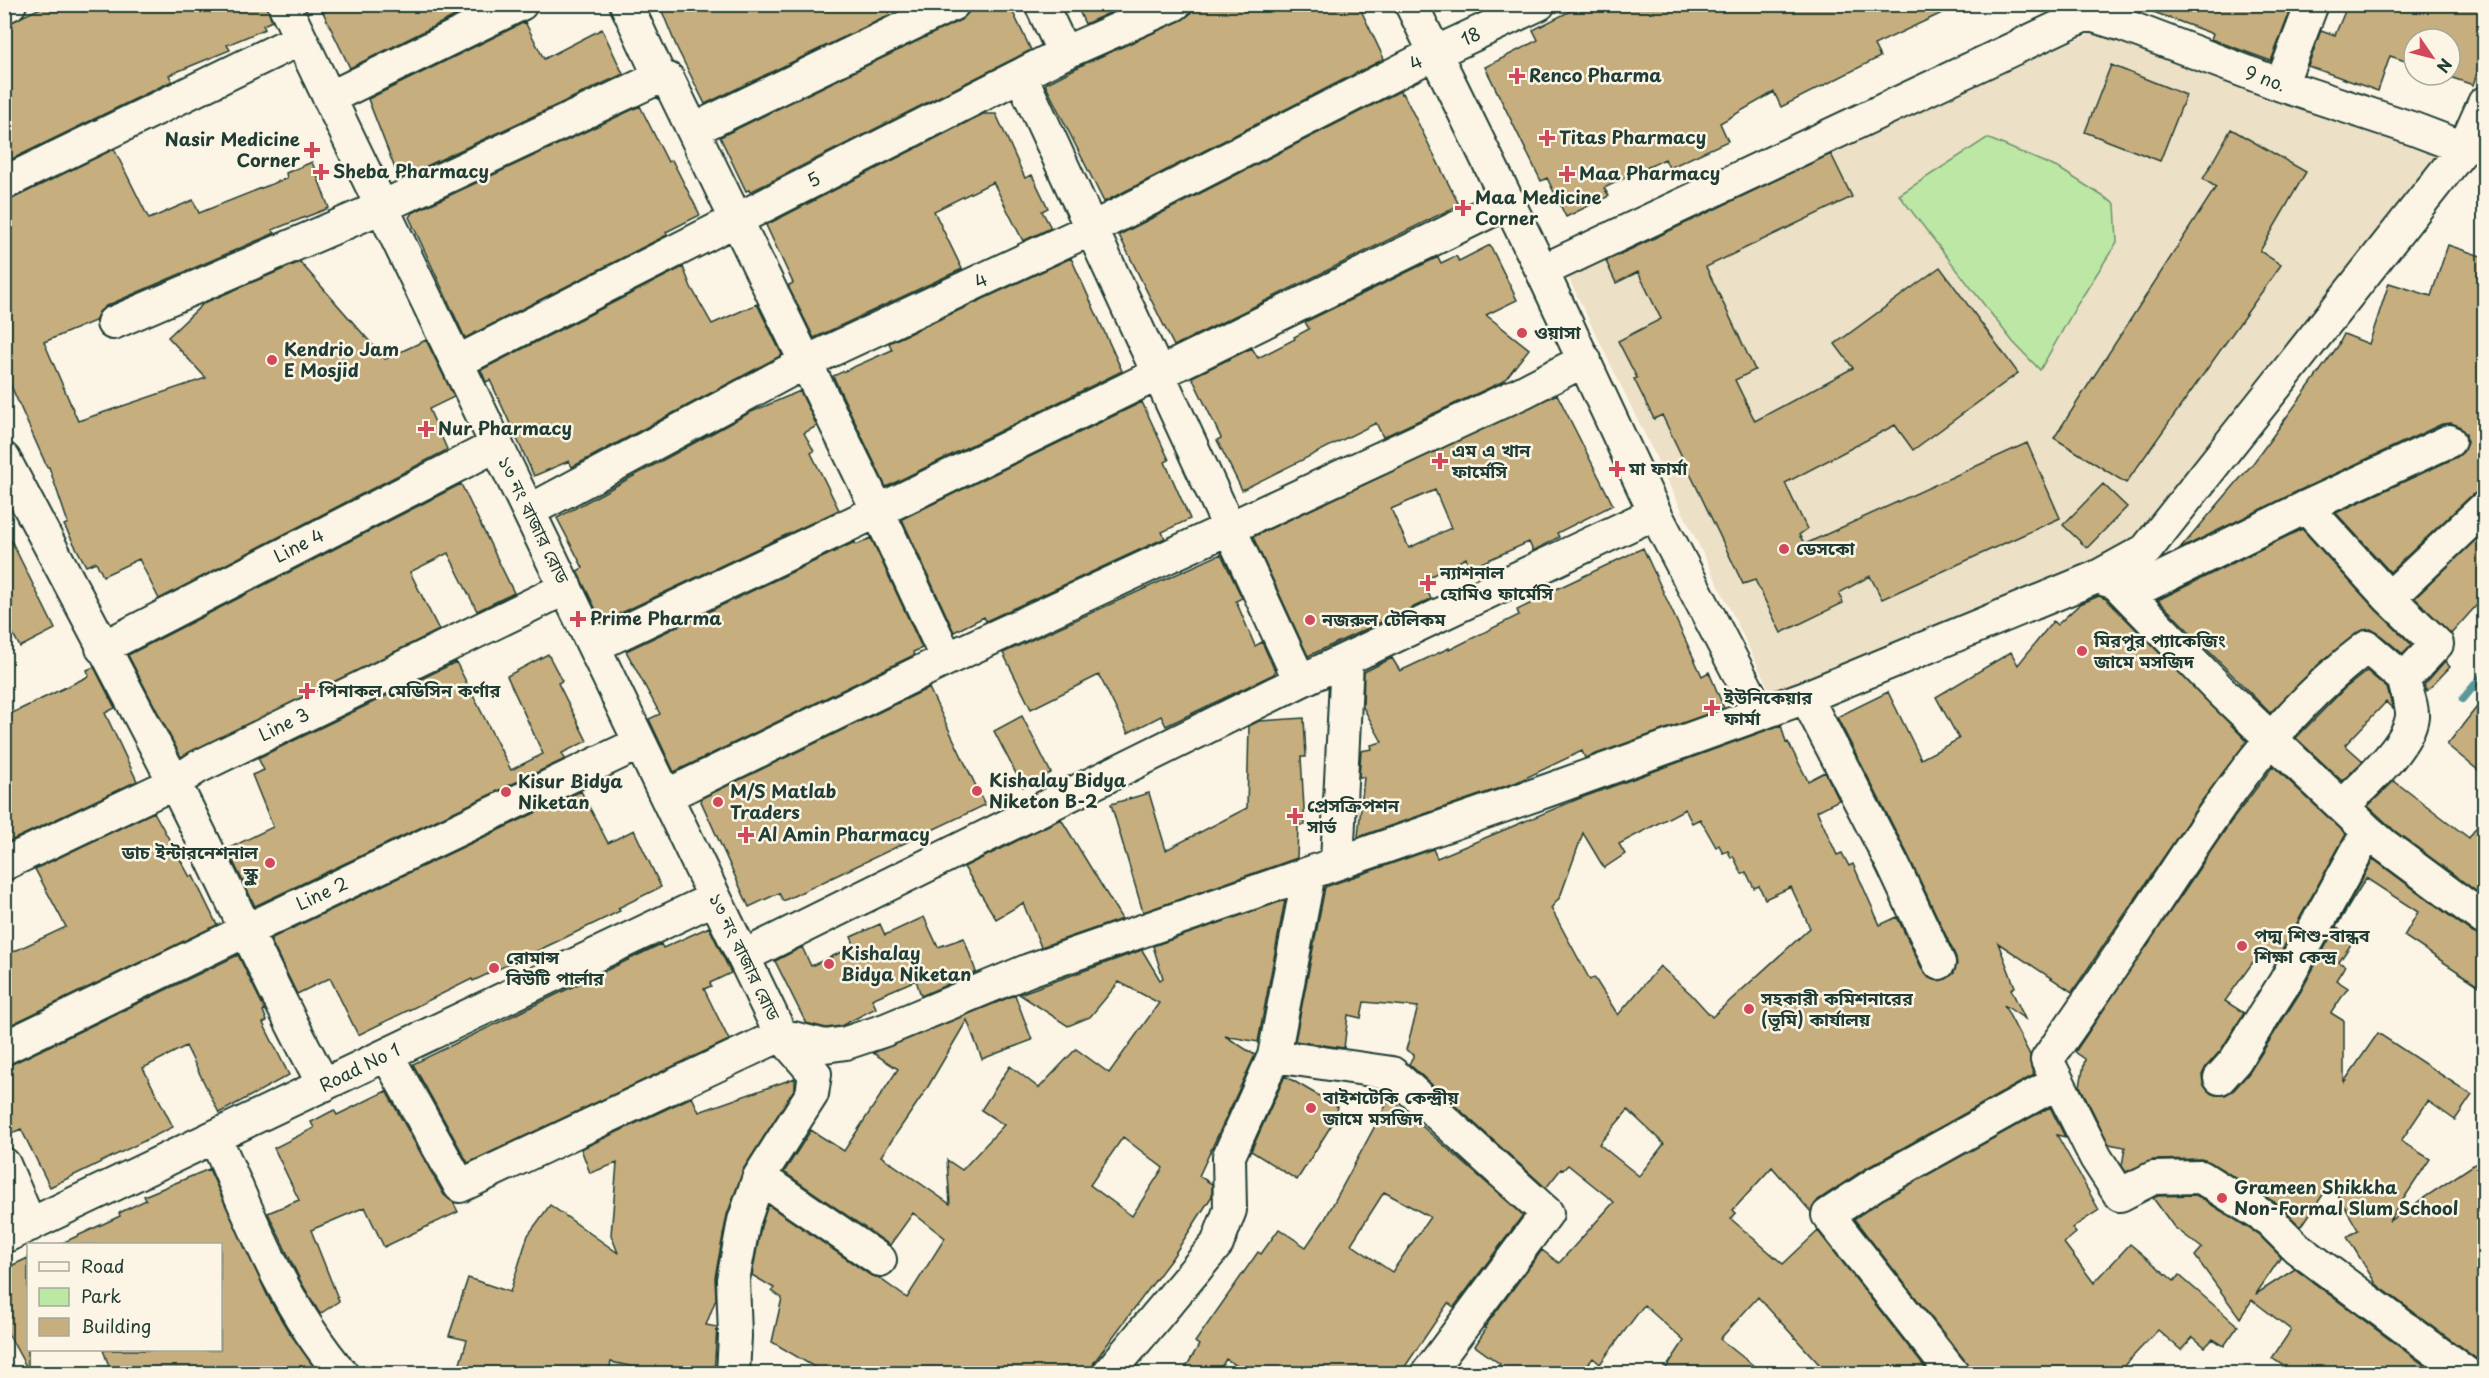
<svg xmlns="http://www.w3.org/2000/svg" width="2489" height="1378" font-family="'Playpen Sans','Noto Sans Bengali',sans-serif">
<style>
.built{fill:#ece0c6}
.green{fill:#bce7a4;stroke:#6e926c;stroke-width:1.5}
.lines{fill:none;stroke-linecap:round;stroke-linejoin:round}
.stream{stroke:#5a9798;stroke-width:8}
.building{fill:#c7ae7e;stroke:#1f3d34;stroke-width:1.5;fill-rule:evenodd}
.minor-casing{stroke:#1f3d34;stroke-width:36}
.minor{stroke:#fcf5e5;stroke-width:32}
.poi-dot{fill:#d1495b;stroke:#fcf5e5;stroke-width:2}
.labels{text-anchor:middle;stroke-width:5;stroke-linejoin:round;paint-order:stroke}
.street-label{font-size:18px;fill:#1f3d34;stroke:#fcf5e5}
.poi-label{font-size:18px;font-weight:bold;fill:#1f3d34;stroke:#fcf5e5;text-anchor:start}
</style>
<rect width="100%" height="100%" fill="#fcf5e5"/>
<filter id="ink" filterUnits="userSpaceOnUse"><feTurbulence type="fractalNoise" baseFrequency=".0167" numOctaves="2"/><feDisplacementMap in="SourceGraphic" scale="12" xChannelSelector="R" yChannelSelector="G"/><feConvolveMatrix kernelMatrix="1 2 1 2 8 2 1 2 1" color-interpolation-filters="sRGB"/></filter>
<g filter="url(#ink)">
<path class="built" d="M2099 30 2454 148 2139 546 1773 697 1567 275 1828 147Z"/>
<path class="green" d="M1987 138 2060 169 2115 204 2117 242 2077 305 2040 370 2013 342 1899 195Z"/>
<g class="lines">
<path class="stream" d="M2463 699 2484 674"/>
</g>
<path class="building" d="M49 4H266L272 21 263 25 265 29 227 45 230 50 169 75 172 81 4 163V25Z
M319 4H479L350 68Z
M659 4H884L890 15 705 104 677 48Z
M984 4H1009L1031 50 750 192 749 190 746 191 720 137 961 20 969 12Z
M1076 4H1129L1085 24Z
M1193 4H1358L1384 59 1104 202 1045 84 1086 63 1182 20 1190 14Z
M1584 4H1961L1874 45 1880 57 1781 107 1774 92 1720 123 1728 141 1669 168 1665 159 1604 188 1609 196 1566 217 1547 178 1541 181 1485 67 1538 40 1533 30Z
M2141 4H2293L2271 61 2211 39 2213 34 2140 7Z
M2348 4H2484V52L2473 85 2444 75H2450V39H2414V64L2390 56 2378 91 2308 66 2321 30 2335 35Z
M525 22 544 59 602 29 623 74 399 179 368 99Z
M2111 65 2186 95 2160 161 2085 132Z
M1400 91 1401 94 1403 93 1459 205 1174 346 1119 235Z
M640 106 668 162 672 160 700 215 666 232 667 235 465 338 409 217 412 213Z
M983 114H996L1025 178 1032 175 1048 208 1042 211 1051 228 1023 241 993 182 934 211 962 269 814 338 789 288V285L793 283 766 225Z
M2231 129 2306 172 2260 251 2281 265 2126 483 2054 438 2216 187 2203 179Z
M114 149 149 219 193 200 199 213 287 178 286 173 312 162 329 208 272 230 275 233 106 306 99 312 95 321 44 342 78 421 206 378 168 337 204 303 300 262 385 359 426 340 454 397 429 409 447 449 445 451 159 599 139 559 103 576 96 562 86 566 64 525 68 523 49 467H47L4 370V201L12 199Z
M1831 154 1852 197 1706 267 1755 370 1735 380 1755 421 1853 368 1835 344 1940 267 2018 373 1913 450 1895 425 1785 483 1807 529 1799 535 1805 544 2027 443 2060 518 1882 599 1870 576 1839 593 1843 603 1781 633 1755 580 1743 584 1662 415 1654 419 1634 379 1637 378 1618 341 1661 319 1638 272 1616 283 1606 261Z
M1490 245 1517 300 1486 315 1529 349 1504 381 1383 437 1376 423 1242 490 1217 440 1221 438 1192 377 1252 348 1258 358 1295 339 1294 337 1309 329 1305 322 1438 257 1441 263 1456 256 1459 261Z
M2448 245 2484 257V491L2472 495 2390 572 2336 513 2457 457 2463 452 2467 443 2466 434 2459 426 2451 423 2442 424 2298 491 2180 549 2254 462 2338 346 2344 334 2369 344 2389 283 2431 296Z
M1071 258 1122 371 886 487 833 376 892 350 889 343Z
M683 267 691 287 712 324 757 304 782 355 572 467 569 461 534 476 490 380 486 382 481 370Z
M800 391 817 426 804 433 814 451 811 453 839 510 602 622 577 571 583 568 557 518 749 413Z
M1557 394 1613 505 1557 533 1559 537 1533 551 1529 542 1470 568 1466 558 1423 580 1431 599 1308 656 1253 537ZM1435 490 1451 528 1409 548 1391 509Z
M1142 402 1169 460 1165 462 1190 519 1162 532 1165 538 986 621 984 617 954 632 902 519Z
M461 484 514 593 477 611 448 553 410 572 439 630 181 757 128 655Z
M2103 484 2127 507 2087 548 2063 525Z
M4 526 55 629 20 647 4 617Z
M2302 529 2376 610 2412 645 2403 654 2378 633 2371 629 2363 630 2320 663 2270 713 2158 600Z
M2484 532V597L2451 634 2415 598Z
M871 538 922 648 913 652 914 655 674 772 649 719 660 714 626 651 855 542 856 545Z
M1643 548 1702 676 1709 672 1724 708 1585 758 1582 751 1517 782 1358 837 1364 777H1359L1361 751 1372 749 1371 745 1382 742 1363 707 1364 672 1392 658 1400 671 1449 648V650L1519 615 1517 610 1548 595V593Z
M1221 554 1242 598 1236 601 1255 646 1262 642 1275 671 1274 674 1166 726 1161 716 1128 733 1099 675 1031 709 1003 653Z
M2099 596 2106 599 2247 741 2201 802 2072 992 1998 943 2015 987 2011 989 2025 1019 2004 1005 2030 1055 2031 1067 2034 1075 1865 1169 1818 1200 1811 1212 1772 1167 1733 1210 1736 1213 1731 1219 1783 1264 1818 1231 1930 1374H1828L1758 1297 1720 1339 1764 1374H1662L1684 1341 1644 1305 1600 1364 1593 1358 1581 1374H1493L1500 1364 1475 1346 1486 1329 1484 1328 1542 1250 1559 1263 1614 1202 1568 1165 1563 1170 1561 1169 1546 1188 1409 1064 1414 1055 1406 1050 1418 1007 1364 1002 1361 1018 1348 1015 1344 1048 1295 1041 1325 887 1433 849 1437 858 1578 799 1781 725 1786 743 1788 742 1808 781 1825 772 1839 800 1817 811 1837 855 1842 853 1849 866 1853 864 1880 925 1897 917 1923 971 1929 978 1938 981 1946 979 1954 973 1957 964 1955 955 1909 857 1837 717 1888 692 1921 759 1959 739 1936 697 2011 652 2018 665 2053 621 2057 625 2080 604ZM1685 809 1692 823 1700 819 1716 847 1719 845 1723 853 1728 851 1731 858 1733 856 1742 874 1746 872 1754 888 1759 886 1765 899 1791 887 1810 928 1712 1017 1691 994 1660 966 1618 1015 1594 977 1590 980 1551 908 1560 897 1583 833 1604 868 1625 854 1619 844ZM1628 1110 1664 1144 1639 1176 1599 1144Z
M548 654 562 681 558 683 587 741 562 753 565 759 255 906 227 849 273 827 252 775 264 770 258 758 456 662 511 770 543 754 507 676Z
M2445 661 2450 667 2427 691 2424 685Z
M94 667 115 708 105 713 137 781 4 844V717L89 676 87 670Z
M2367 671 2387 688 2393 709 2386 702 2345 745 2363 761 2342 781 2296 738 2344 689Z
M929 688 985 805 783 901 779 893 749 907 700 799Z
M2484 698V775L2447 745Z
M1022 716 1051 773 1023 787 994 731Z
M1304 718 1306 757H1301L1305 825H1298L1297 858 1143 912 1111 804 1149 793 1166 850 1247 808 1249 726 1259 721Z
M2273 766 2346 834 2275 963 2261 954 2255 963 2253 962 2225 1001 2244 1013 2221 1050 2206 1067 2202 1075 2203 1084 2208 1091 2216 1095H2225L2234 1090 2249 1073 2301 991 2373 859 2473 933 2484 937V989L2404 936 2418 912 2366 878 2336 927 2354 940 2339 962 2345 966 2336 980 2348 988 2331 1013 2344 1021V1082L2378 1033 2472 1095 2455 1120 2428 1101 2401 1141 2430 1159 2389 1221 2484 1158V1373L2483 1366 2478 1360 2376 1284 2347 1237 2358 1230 2331 1183 2301 1227 2279 1205 2210 1162 2201 1159 2153 1160 2126 1172 2122 1166 2125 1147 2109 1144 2080 1086 2085 1059 2075 1052 2230 823Z
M2394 781 2469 838 2484 816V897L2395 831 2368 806Z
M581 791 608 843 634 830 661 887 618 908 620 911 558 941 473 981 472 979 358 1035 330 978 297 994 270 939Z
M154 812 190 877 193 876 217 925 4 1028V956L66 927 35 869Z
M1061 819 1122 919 1041 947 1023 903 996 919 964 867Z
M1285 900 1258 1042 1225 1036 1255 1055 1199 1176 1212 1184V1196L1172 1258 1094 1362 1090 1374H826L772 1342 782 1298 772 1291 774 1288 752 1275 761 1226 768 1205 870 1275 879 1278 907 1298 945 1238 913 1213 890 1245 784 1172 811 1130 844 1151 898 1069 873 1053 1015 995 1032 1040 982 1059 967 1020 926 1090 881 1156 950 1204 947 1160 962 1170 1004 1125 981 1110 1010 1066 1039 1088 1076 1049 1109 1073 1159 1003 1119 982 1090 1017 1068 1026 1019 994 1142 950 1160 980 1163 978 1153 946ZM1123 1137 1163 1168 1132 1216 1090 1185Z
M924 917 938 947 964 938 976 972 921 996 916 980 872 999 876 1008 841 1026 826 1028 806 1023 775 961 802 947 811 966 855 946 851 937 880 924 885 935Z
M709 927 731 973 710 983 711 986 704 989 729 1040 468 1163 413 1064 661 944 663 948Z
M238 955 265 1010 263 1011 267 1021 263 1023 289 1075 219 1113 186 1046 143 1068 173 1127 50 1187 21 1129 12 1133 4 1118V1066L12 1064Z
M1285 1076 1338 1107 1336 1118 1297 1180 1251 1151Z
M795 1078V1088L744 1168 727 1215 715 1277 716 1299 706 1325 717 1327 714 1374H666L611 1362 608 1374H457L467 1340 449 1336 468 1278 510 1292 528 1235 550 1205 618 1253 611 1235 617 1163 590 1173 581 1149 692 1097 699 1112Z
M386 1091 444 1195 453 1202 458 1212 384 1247 365 1207 311 1230 339 1301 320 1314 301 1282 268 1213 299 1200 274 1148 314 1128 311 1122 334 1110 337 1115Z
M1390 1098 1523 1215 1454 1307 1448 1303 1400 1374H1251L1226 1359 1217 1374H1182L1199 1345 1195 1342 1258 1252 1261 1254 1279 1229 1306 1247 1325 1219ZM1384 1192 1430 1217 1392 1272 1351 1244Z
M2050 1107 2065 1137 2057 1135 2099 1210 2072 1228 2076 1233 2064 1243 2094 1283 2130 1244 2174 1281 2179 1275 2238 1326 2224 1346 2213 1339 2205 1347 2193 1337 2181 1350 2158 1330 2116 1374H1971L1967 1363 1854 1219 1884 1199Z
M209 1169 269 1299 287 1329 319 1374H112L103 1350H220V1245H58L120 1216 119 1213 146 1200 144 1196Z
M2196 1195 2258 1234 2281 1257 2256 1294 2295 1269 2436 1374H2295L2272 1358 2291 1330 2252 1300 2240 1318 2195 1256 2202 1248 2174 1227 2153 1198 2158 1196Z
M28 1258V1370L4 1326V1269Z"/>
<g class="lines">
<defs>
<path id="minor" d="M284 4 781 1035 815 1074 812 1094 759 1177 744 1221 733 1280 735 1336 733 1374
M626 4 660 77
M1041 4 1064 53
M1411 4 1542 271 1655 513 1759 712
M2070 5 2087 14 2123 25 2281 85 2414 129 2464 148
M4 7 10 4
M1021 76 1300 681
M2281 85 2312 4
M329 98 521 4
M693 130 953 4
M4 183 300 39
M1542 271 2087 14
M113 323 382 207 660 77 668 79 878 511 947 659
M457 362 1064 53 1175 4
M4 459C61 567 119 675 175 784 226 884 270 987 324 1085
M2306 507 2389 598 2437 644 2404 679 2367 647C2270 719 2206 826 2140 925 2110 970 2079 1015 2047 1060L2096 1158 2120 1195 2153 1178 2201 1177 2269 1220 2297 1248 2467 1374
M529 511 806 362 1091 229 1435 53 1539 4
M2106 580 2137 588 2145 586 2306 507 2449 441
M2118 585 2223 693 2368 831 2384 845 2484 919
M2389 598 2484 508
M594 646 878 511 1509 202
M102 648 497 445
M1806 697 1893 865 1939 963
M666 796 947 659 1523 392 1585 360
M2343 806C2363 785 2409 746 2412 716 2413 704 2405 691 2404 679
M1337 862 1347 660
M4 864 174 783 198 767 566 588
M744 956 1300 681 1655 513
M4 1048 247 930 640 743
M387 1055 460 1186 781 1035 825 1046 846 1043 885 1030 1029 970 1549 790 1806 697 2097 577 2146 550 2464 148 2484 103
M1274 1056 1392 1073 1547 1213 1427 1374
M2220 1078 2235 1061 2285 982 2368 831
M215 1137C251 1219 283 1305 342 1374
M4 1164 30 1225
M759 1177 880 1260
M4 1237 715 898
M1108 1374 1217 1244 1230 1210 1229 1156 1274 1056 1309 873
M1953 1374 1828 1215 1875 1184 2058 1082"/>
</defs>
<use href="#minor" class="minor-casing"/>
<use href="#minor" class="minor"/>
</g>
</g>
<g class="poi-dot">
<path d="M1514 67h6v6h6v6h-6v6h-6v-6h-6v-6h6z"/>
<path d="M1544 129h6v6h6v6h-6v6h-6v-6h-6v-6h6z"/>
<path d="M309 141h6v6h6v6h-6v6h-6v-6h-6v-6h6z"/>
<path d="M318 163h6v6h6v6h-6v6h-6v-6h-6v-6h6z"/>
<path d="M1564 165h6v6h6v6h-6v6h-6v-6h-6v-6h6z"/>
<path d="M1460 199h6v6h6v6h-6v6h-6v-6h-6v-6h6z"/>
<circle cx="1522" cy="333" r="6"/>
<circle cx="272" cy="360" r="6"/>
<path d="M423 420h6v6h6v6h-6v6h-6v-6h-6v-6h6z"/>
<path d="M1437 452h6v6h6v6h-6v6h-6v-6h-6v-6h6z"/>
<path d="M1614 460h6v6h6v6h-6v6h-6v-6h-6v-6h6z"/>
<circle cx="1784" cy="549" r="6"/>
<path d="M1425 574h6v6h6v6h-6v6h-6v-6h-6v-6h6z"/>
<path d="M575 610h6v6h6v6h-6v6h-6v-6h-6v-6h6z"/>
<circle cx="1310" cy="620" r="6"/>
<circle cx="2082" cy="651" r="6"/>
<path d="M304 682h6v6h6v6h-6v6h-6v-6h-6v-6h6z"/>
<path d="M1709 699h6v6h6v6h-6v6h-6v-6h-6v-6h6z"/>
<circle cx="977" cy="791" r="6"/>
<circle cx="506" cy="792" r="6"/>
<circle cx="718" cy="802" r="6"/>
<path d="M1292 807h6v6h6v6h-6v6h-6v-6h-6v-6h6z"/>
<path d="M743 826h6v6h6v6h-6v6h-6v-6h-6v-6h6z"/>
<circle cx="270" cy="863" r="6"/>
<circle cx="2242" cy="946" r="6"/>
<circle cx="829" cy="964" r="6"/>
<circle cx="494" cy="968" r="6"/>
<circle cx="1749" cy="1009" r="6"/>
<circle cx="1311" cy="1108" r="6"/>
<circle cx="2222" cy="1198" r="6"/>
</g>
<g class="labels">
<g class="street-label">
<text transform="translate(1471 37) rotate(-25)" y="6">18</text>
<text transform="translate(1416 63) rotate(-27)" y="6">4</text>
<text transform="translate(2265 79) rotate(20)" y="6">9 no.</text>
<text transform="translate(814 180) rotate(-27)" y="6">5</text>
<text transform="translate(981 281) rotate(-25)" y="6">4</text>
<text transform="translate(533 520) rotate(64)" y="6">১৩ নং বাজার রোড</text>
<text transform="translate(299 546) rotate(-27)" y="6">Line 4</text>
<text transform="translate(284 725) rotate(-26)" y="6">Line 3</text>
<text transform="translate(322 894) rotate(-25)" y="6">Line 2</text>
<text transform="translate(744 957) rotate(64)" y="6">১৩ নং বাজার রোড</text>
<text transform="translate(360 1068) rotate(-26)" y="6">Road No 1</text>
</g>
<g class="poi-label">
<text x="1529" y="82">Renco Pharma</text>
<text x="1559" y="144">Titas Pharmacy</text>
<text x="300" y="146" text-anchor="end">Nasir Medicine<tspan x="300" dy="21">Corner</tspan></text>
<text x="333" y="178">Sheba Pharmacy</text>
<text x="1579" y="180">Maa Pharmacy</text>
<text x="1475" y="204">Maa Medicine<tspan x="1475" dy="21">Corner</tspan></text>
<text x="1534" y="339">ওয়াসা</text>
<text x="284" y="356">Kendrio Jam<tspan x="284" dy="21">E Mosjid</tspan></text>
<text x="438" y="435">Nur Pharmacy</text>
<text x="1452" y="457">এম এ খান<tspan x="1452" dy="21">ফার্মেসি</tspan></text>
<text x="1629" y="475">মা ফার্মা</text>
<text x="1796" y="555">ডেসকো</text>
<text x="1440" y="579">ন্যাশনাল<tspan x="1440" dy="21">হোমিও ফার্মেসি</tspan></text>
<text x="590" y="625">Prime Pharma</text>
<text x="1322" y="626">নজরুল টেলিকম</text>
<text x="2094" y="647">মিরপুর প্যাকেজিং<tspan x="2094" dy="21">জামে মসজিদ</tspan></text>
<text x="319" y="697">পিনাকল মেডিসিন কর্ণার</text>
<text x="1724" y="704">ইউনিকেয়ার<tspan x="1724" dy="21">ফার্মা</tspan></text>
<text x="989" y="787">Kishalay Bidya<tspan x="989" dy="21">Niketon B-2</tspan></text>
<text x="518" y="788">Kisur Bidya<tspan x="518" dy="21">Niketan</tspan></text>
<text x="730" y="798">M/S Matlab<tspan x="730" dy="21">Traders</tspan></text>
<text x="1307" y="812">প্রেসক্রিপশন<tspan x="1307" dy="21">সার্ভ</tspan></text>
<text x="758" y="841">Al Amin Pharmacy</text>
<text x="258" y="859" text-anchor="end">ডাচ ইন্টারনেশনাল<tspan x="258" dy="21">স্কুল</tspan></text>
<text x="2254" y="942">পদ্ম শিশু-বান্ধব<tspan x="2254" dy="21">শিক্ষা কেন্দ্র</tspan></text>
<text x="841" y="960">Kishalay<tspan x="841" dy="21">Bidya Niketan</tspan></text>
<text x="506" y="964">রোমান্স<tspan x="506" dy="21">বিউটি পার্লার</tspan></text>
<text x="1761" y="1005">সহকারী কমিশনারের<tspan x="1761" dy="21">(ভূমি) কার্যালয়</tspan></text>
<text x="1323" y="1104">বাইশটেকি কেন্দ্রীয়<tspan x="1323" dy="21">জামে মসজিদ</tspan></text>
<text x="2234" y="1194">Grameen Shikkha<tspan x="2234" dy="21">Non-Formal Slum School</tspan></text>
</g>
</g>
<rect width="2489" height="1378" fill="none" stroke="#fcf5e5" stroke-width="24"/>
<rect x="12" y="12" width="2465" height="1354" fill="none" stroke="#1f3d34" stroke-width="2" filter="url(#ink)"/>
<rect x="27" y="1243" width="195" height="108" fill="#fcf5e5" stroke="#a4ab9e" stroke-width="1.5"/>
<rect x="39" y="1262" width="30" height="9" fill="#fcf5e5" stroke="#a4ab9e" stroke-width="1.5"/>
<text x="81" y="1273" font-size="18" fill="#1f3d34">Road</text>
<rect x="39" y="1288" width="30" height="18" fill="#bce7a4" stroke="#a4ab9e" stroke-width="1.5"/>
<text x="81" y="1303" font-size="18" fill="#1f3d34">Park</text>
<rect x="39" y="1318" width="30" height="18" fill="#c7ae7e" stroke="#a4ab9e" stroke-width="1.5"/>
<text x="81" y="1333" font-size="18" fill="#1f3d34">Building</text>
<g transform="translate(2432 57) rotate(125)"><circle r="28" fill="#fcf5e5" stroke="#a4ab9e" stroke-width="1.5"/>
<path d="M0-4.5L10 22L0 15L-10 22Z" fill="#d1495b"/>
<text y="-9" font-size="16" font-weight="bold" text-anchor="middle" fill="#1f3d34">N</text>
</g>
</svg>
